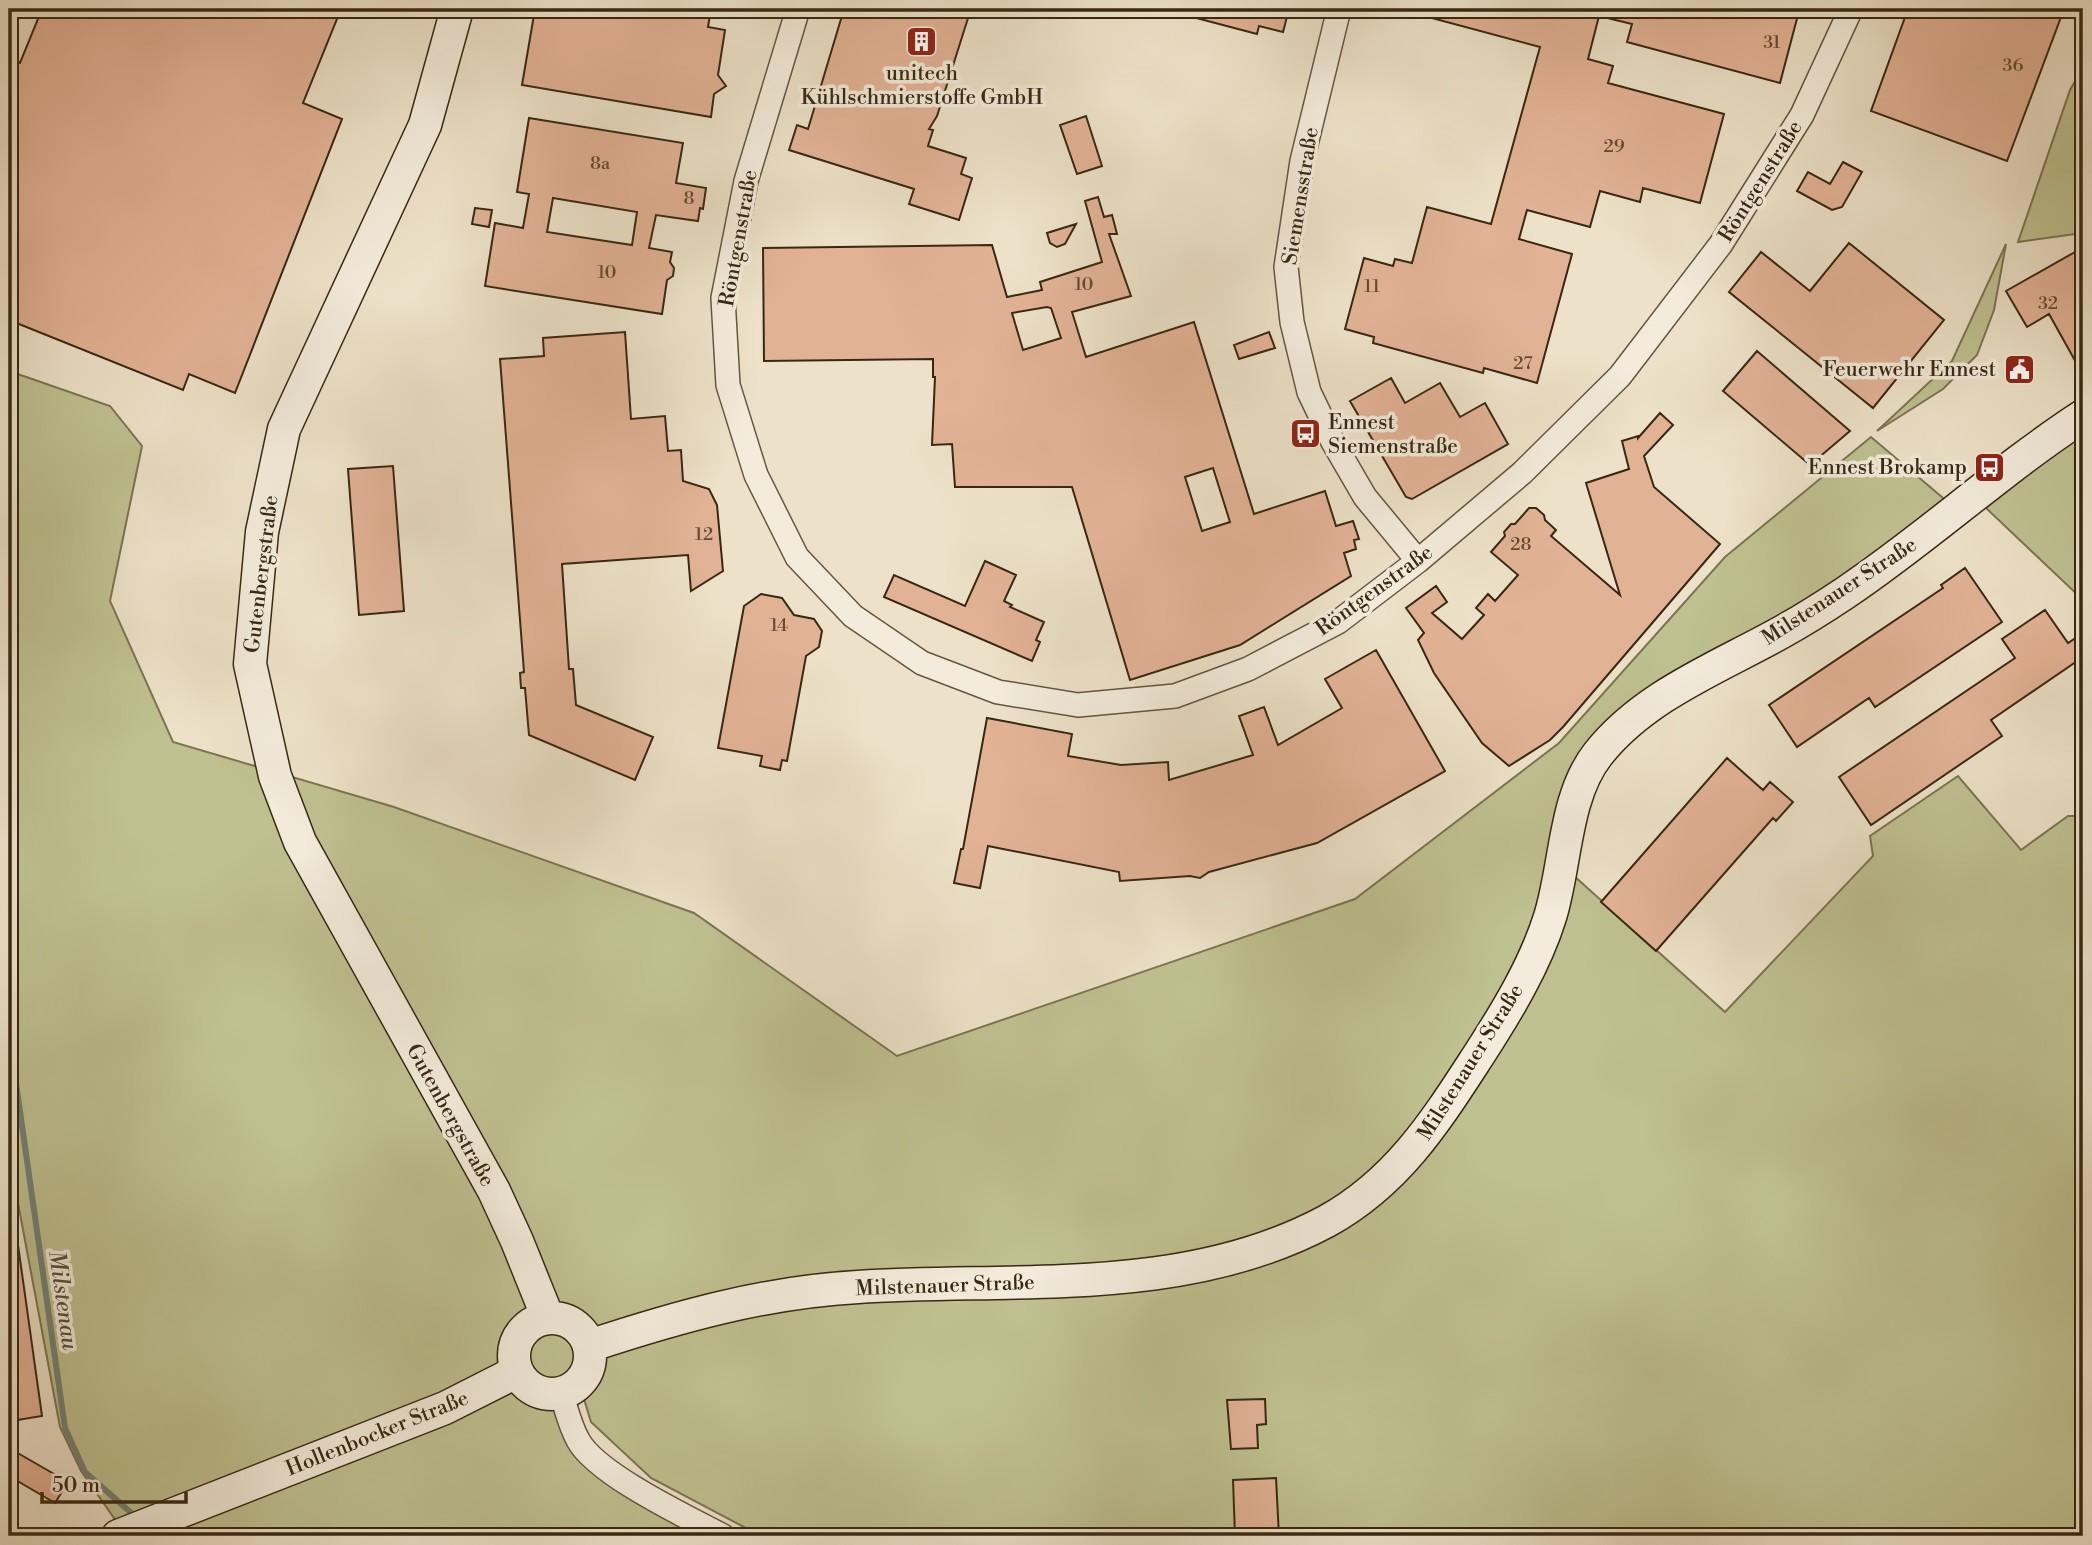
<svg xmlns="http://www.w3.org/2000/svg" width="2092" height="1545" font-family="'Libre Bodoni',serif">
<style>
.green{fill:#bfc191;stroke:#7c7452;stroke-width:2}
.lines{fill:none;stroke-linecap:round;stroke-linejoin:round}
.stream{stroke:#738177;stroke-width:6}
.building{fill:#e2b295;stroke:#382812;stroke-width:2;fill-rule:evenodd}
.street-casing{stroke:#655640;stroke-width:26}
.secondary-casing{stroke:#382812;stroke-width:35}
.street{stroke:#f3ecdc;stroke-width:23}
.secondary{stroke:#f3ecdc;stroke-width:32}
.labels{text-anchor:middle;stroke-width:7;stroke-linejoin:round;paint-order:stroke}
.number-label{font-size:18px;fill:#624a33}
.poi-label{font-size:21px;fill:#382812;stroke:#f3ecdc;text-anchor:end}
.street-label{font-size:21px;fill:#382812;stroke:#f3ecdc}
.water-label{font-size:23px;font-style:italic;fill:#504d3c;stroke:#f3ecdc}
</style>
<rect width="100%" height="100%" fill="#ede2c9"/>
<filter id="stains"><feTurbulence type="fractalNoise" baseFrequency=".00286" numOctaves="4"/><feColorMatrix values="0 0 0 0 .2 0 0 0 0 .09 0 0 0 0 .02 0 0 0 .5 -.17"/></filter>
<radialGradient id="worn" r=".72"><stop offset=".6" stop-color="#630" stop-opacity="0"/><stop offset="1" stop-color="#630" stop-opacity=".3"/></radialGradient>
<path class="green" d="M2083 67V233L2018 242 2070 90Z
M2006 244 1994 310 1977 355 1943 389 1877 431 1952 361Z
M9 371 110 406 142 446 110 601 173 742 394 807 694 913 897 1056 1355 899 1559 743 1725 557 1871 437 1949 503 1859 571 1608 723 1563 866 1725 1012 1873 856 1870 836 1958 776 2021 850 2068 816H2083V1536H761L651 1478 591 1422 584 1399 603 1361 570 1390 578 1442 723 1536H118L133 1529 114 1518 81 1471 60 1427 9 1155Z
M2083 432V600L1986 508Z"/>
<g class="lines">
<path class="stream" d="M9 1034 65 1428 85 1472 137 1518"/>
</g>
<path class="building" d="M42 9H341L303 103 342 119 235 393 189 374 183 390 9 320V58L20 63Z
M535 9H711L708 27 725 30 718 75 726 86 714 94 711 117 522 85Z
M844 9H898L914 14 915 9H950L969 15 937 116 929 129 933 130 928 146 966 158 961 174 972 178 959 220 909 204 914 189 789 150 797 125 808 129Z
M1181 9H1289L1283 32 1259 26 1257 34 1181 14Z
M1418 9H1791L1799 11 1780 83 1627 42 1632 24 1599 16 1588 59 1613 66 1608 83 1724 114 1700 203 1643 188 1640 202 1600 191 1590 227 1527 210 1519 239 1572 254 1537 383 1484 368 1483 373 1373 343 1374 337 1345 329 1364 258 1393 266 1395 259 1412 263 1427 207 1491 224 1540 47 1417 14Z
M1908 9H2064L2007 161 1871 111Z
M1086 116 1102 166 1077 174 1060 125Z
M529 118 683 143 676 183 706 188 703 209 700 208 698 221 656 215 649 248 672 252 670 262 674 268 673 276 667 280 662 314 485 286 495 223 523 228 529 194 517 192ZM553 198 637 212 632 245 547 232Z
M1843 162 1862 172 1842 207 1832 210 1797 191 1808 172 1830 184Z
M1098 197 1104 217 1112 215 1117 234H1109L1131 296 1072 312 1086 357 1194 322 1254 514 1325 491 1336 526 1353 521 1359 539 1354 540 1356 549 1344 553 1351 576 1240 645 1130 680 1072 487H955L952 444 932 445 935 377H933V359L764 361 763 248 992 245 1007 297 1042 290 1040 282 1102 262 1085 201ZM1047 307 1051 308 1061 338 1023 350 1012 313ZM1213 468 1230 522 1202 531 1185 477Z
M475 208 492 210 489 227 472 224Z
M1076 224 1065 244 1057 247 1050 243 1047 233Z
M1849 243 1944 320 1873 408 1729 292 1761 252 1810 291Z
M2075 252 2083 266V375L2049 314 2027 327 2006 291Z
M625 332 631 419 665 416 668 451 681 450 683 481 709 489 717 505 723 571 691 591 688 555 562 564 569 669H573L576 705 653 737 635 780 529 735 525 688H521L520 673 524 672 500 359 544 356 543 338Z
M1269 332 1275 348 1239 359 1234 345Z
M1757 351 1850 431 1810 465 1723 391Z
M1391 378 1405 403 1440 383 1460 417 1485 403 1508 444 1412 499 1406 497 1350 401Z
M1660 413 1673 425 1644 456 1654 487 1720 544 1563 727 1550 740 1509 766 1482 743 1434 673 1418 640 1424 633 1406 608 1436 586 1447 602 1432 613 1462 639 1484 615 1476 608 1488 594 1495 601 1518 575 1491 552 1505 536 1504 532 1511 524H1515L1529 508H1536L1544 515 1545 520 1556 530 1551 536 1620 595 1586 483 1629 469 1622 441 1638 436V438Z
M393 466 404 611 359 615 348 469Z
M985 561 1016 575 1004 601 1012 605 1010 607 1044 622 1036 640 1040 642 1032 661 884 597 894 575 965 606Z
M1965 568 2002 622 1875 707 1869 698 1797 747 1769 705 1943 588 1941 585Z
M761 594 782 598 794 615 814 619 822 631 819 647 806 656 787 761 782 760 780 770 760 766 762 756 718 748 744 606Z
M2045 610 2068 643 2083 633V657L1991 720 2002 736 1871 825 1839 777 2015 658 2002 639Z
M1376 650 1445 771 1317 843 1209 872 1200 878 1190 876 1120 881 1119 872 988 846 980 888 954 883 961 849H963L987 718 1072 734 1068 756 1121 765 1168 762 1169 780 1253 755 1239 716 1264 707 1278 745 1342 708 1325 679Z
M1727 758 1763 790 1770 782 1793 802 1776 821 1773 818 1656 951 1601 902Z
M9 1245H18L42 1416 11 1421 9 1407Z
M1265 1399 1266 1424 1257 1425 1258 1448 1231 1449 1227 1400Z
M9 1448 68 1482 55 1503 9 1476Z
M1276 1478 1279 1536H1235L1233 1480Z"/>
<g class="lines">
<defs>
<path id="street" d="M798 9 746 181 723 298 728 385 756 475 797 557 853 616 922 663 998 692 1078 705 1175 696 1248 669 1338 622 1418 561 1522 473 1620 376 1721 244 1802 115 1851 9
M1339 9 1302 161 1286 267 1292 322 1309 392 1333 442 1365 497 1418 561
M561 1393C566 1408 570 1426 578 1440 596 1474 687 1517 723 1536"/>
<path id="secondary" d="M457 9 425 125 284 429 262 532 250 664 275 776 300 842 494 1191 517 1241 548 1318
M514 1356a38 38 0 1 1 76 0a38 38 0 1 1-76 0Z
M589 1346C677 1317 765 1292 858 1287 1015 1277 1184 1298 1327 1221 1399 1181 1437 1119 1480 1053 1507 1011 1535 965 1550 917 1566 866 1564 797 1598 754 1644 696 1717 668 1780 633 1802 621 1824 607 1845 593 1927 538 2000 470 2083 416
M118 1536 445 1408 516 1372"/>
</defs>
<use href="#street" class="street-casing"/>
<use href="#secondary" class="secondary-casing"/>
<use href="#street" class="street"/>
<use href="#secondary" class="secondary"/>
</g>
<defs>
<symbol id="building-square" viewBox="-11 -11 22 22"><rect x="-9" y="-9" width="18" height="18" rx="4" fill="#8f2418" stroke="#f3ecdc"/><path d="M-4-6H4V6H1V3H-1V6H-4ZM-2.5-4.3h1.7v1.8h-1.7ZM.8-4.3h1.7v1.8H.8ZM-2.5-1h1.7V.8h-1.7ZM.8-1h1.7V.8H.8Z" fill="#fff"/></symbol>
<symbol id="civic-square" viewBox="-11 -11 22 22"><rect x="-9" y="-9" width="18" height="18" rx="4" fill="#8f2418" stroke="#f3ecdc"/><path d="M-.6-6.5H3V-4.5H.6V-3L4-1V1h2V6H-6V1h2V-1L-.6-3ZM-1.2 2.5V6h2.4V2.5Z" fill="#fff"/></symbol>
<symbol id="bus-square" viewBox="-11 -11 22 22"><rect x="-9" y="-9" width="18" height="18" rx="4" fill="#8f2418" stroke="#f3ecdc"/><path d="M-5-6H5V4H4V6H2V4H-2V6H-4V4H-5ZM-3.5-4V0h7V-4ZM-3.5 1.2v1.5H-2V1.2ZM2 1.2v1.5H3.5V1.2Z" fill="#fff"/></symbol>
</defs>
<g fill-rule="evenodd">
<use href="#building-square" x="904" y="24" width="35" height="35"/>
<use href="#civic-square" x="2002" y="352" width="35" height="35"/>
<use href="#bus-square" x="1288" y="416" width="35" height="35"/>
<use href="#bus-square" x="1972" y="450" width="35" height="35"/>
</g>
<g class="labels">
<g class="number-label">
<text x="1772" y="48">31</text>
<text x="2013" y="71">36</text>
<text x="1614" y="152">29</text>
<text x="600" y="169">8a</text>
<text x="689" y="204">8</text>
<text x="607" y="278">10</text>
<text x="1084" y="290">10</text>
<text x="1372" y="292">11</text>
<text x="2048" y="309">32</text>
<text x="1523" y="369">27</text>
<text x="704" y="540">12</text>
<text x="1521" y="550">28</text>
<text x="779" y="631">14</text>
</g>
<g class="poi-label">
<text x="922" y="80" text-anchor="middle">unitech<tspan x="922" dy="24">Kühlschmierstoffe GmbH</tspan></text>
<text x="1996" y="376">Feuerwehr Ennest</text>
<text x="1328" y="429" text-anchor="start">Ennest<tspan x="1328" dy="24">Siemenstraße</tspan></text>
<text x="1967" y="474">Ennest Brokamp</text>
</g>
<g class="street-label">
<text transform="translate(1760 181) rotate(-58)" y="7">Röntgenstraße</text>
<text transform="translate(1300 196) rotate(-81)" y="7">Siemensstraße</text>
<text transform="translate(738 238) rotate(-80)" y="7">Röntgenstraße</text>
<text transform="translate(261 574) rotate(-83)" y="7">Gutenbergstraße</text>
<text transform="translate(1374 590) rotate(-36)" y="7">Röntgenstraße</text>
<text transform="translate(1839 591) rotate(-33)" y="7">Milstenauer Straße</text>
<text transform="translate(1470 1062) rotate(-58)" y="7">Milstenauer Straße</text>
<text transform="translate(451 1115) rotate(61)" y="7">Gutenbergstraße</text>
<text transform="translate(945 1285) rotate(-2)" y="7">Milstenauer Straße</text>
<text transform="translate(377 1433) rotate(-22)" y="7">Hollenbocker Straße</text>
</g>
<g class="water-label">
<text transform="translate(64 1300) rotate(82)" y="8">Milstenau</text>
</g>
</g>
<rect width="2092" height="1545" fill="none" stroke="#ede2c9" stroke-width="35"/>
<rect x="10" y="10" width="2071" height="1524" fill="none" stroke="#382812" stroke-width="3.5"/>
<rect x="18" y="18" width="2057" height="1510" fill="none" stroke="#382812" stroke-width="2"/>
<path d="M42 1492v10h144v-10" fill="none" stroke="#382812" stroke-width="3.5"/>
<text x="52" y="1492" font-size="21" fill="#382812" stroke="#f3ecdc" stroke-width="5" paint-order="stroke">50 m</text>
<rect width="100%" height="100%" filter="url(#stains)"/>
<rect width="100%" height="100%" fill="url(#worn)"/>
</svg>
